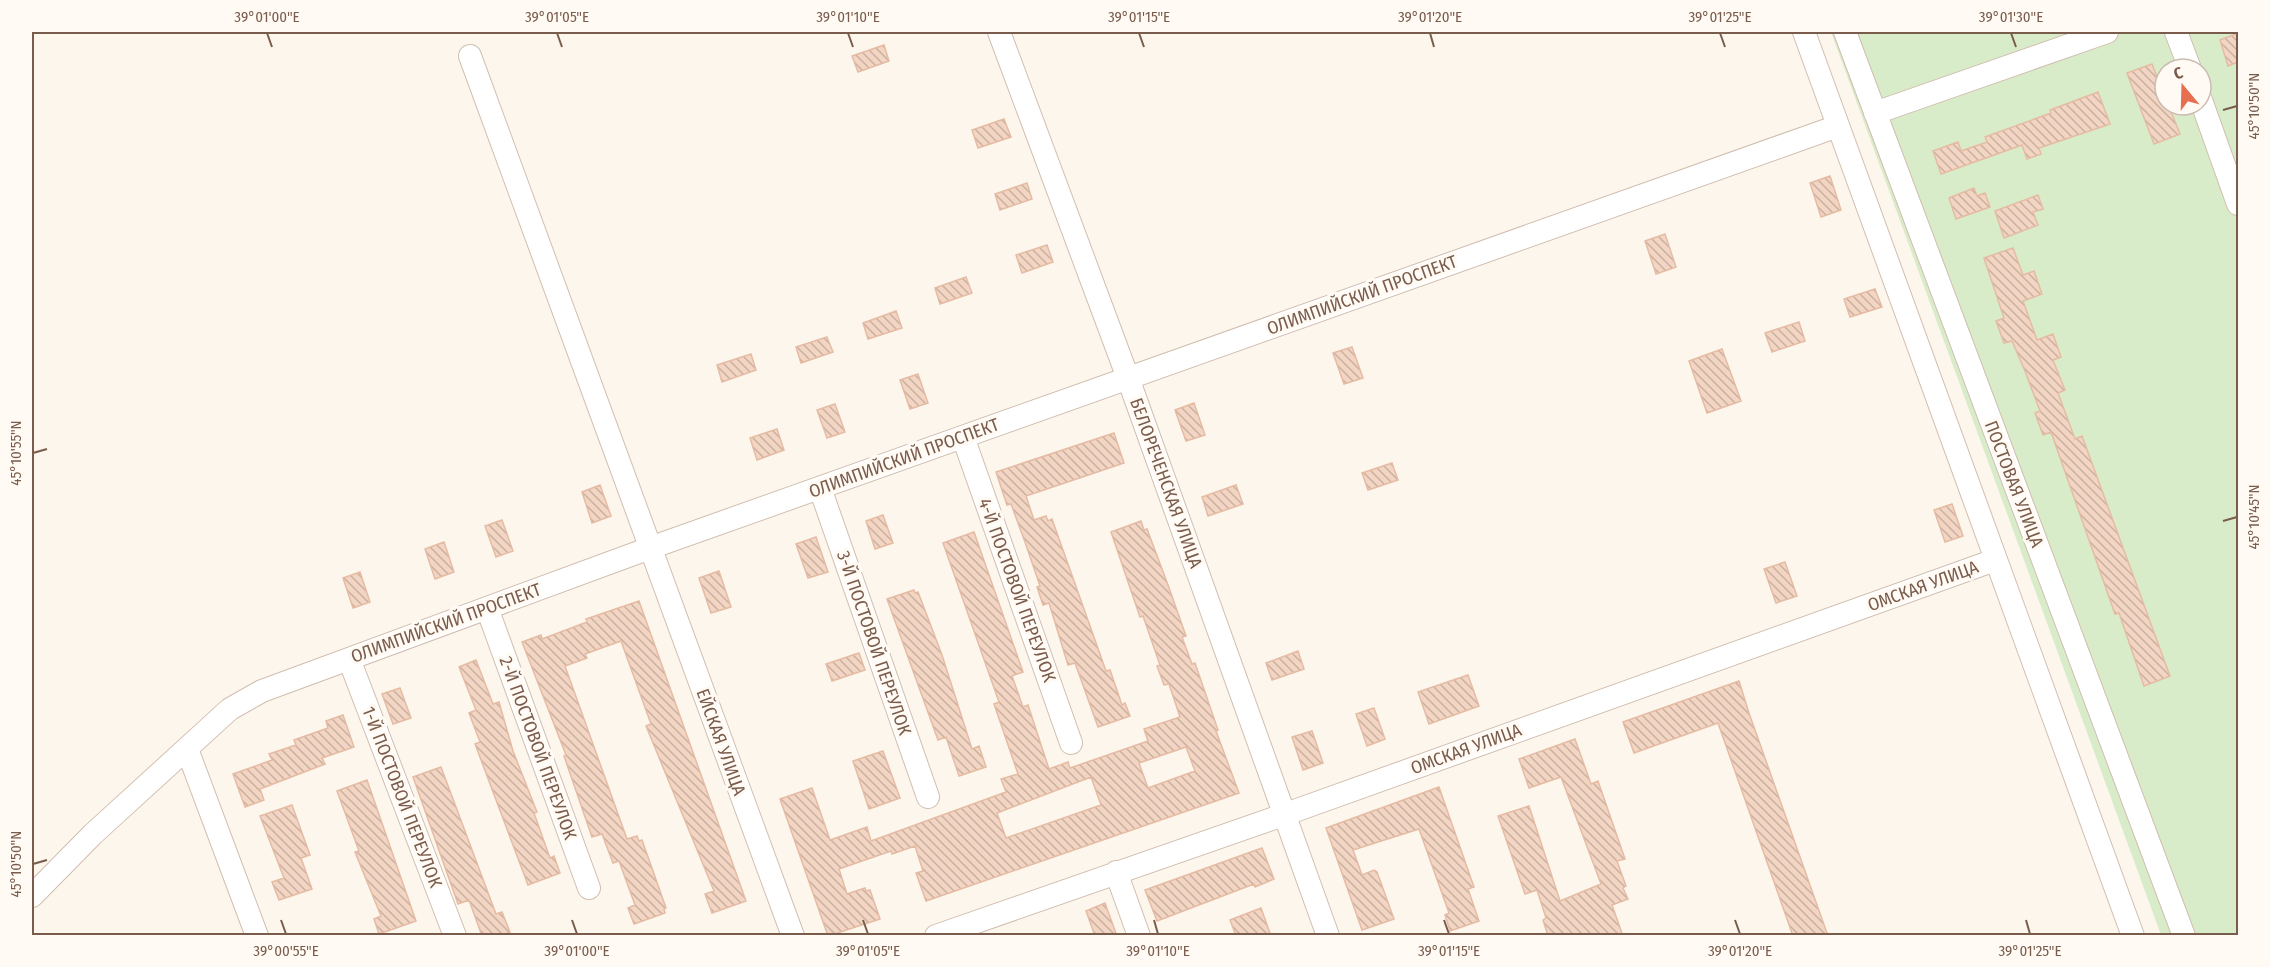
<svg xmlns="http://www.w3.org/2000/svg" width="2270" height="967" font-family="'Fira Sans Condensed',sans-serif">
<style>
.grass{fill:#d8ecc9;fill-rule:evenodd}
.building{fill:url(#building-back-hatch);stroke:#e6bba3;stroke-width:1.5;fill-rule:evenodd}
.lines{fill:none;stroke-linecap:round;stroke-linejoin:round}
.minor-casing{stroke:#d1beb0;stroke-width:24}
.minor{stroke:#fff;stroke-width:22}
.ticks{fill:none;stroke:#7a5c4d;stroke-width:2}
.labels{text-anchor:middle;stroke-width:6;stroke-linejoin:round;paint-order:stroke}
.street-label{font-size:18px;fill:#7a5c4d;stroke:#fffaf3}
.neatline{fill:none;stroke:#7a5c4d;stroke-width:2}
.ticks-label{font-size:15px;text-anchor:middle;fill:#7a5c4d}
</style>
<defs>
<pattern id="building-back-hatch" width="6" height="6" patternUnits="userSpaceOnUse" patternTransform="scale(1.5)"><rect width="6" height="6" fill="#f3d5c3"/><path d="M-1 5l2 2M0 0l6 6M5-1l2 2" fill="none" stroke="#cab0a1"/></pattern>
</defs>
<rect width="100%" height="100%" fill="#fdf6ec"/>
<path class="grass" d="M1831 32H2238V935H2161ZM2165 69H2201V105H2165Z"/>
<path class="building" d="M2238 33V62L2228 66 2220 40Z
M884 45 889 61 858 72 852 56Z
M2152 64 2165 98V105L2170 109 2180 134 2154 144 2127 73Z
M2098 92 2110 124 2039 148 2041 154 2027 159 2022 145 1941 174 1933 151 1958 142 1961 151 1987 142 1985 137 2051 113 2050 110Z
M1004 119 1011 137 978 148 972 130Z
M1830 176 1841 210 1821 217 1810 183Z
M1027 183 1032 199 1000 210 995 194Z
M1974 188 1977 196 1985 193 1990 207 1956 219 1949 198Z
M2038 195 2043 209 2033 212 2038 225 2004 238 1995 211Z
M1665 234 1676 267 1656 274 1645 241Z
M1047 245 1053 262 1022 273 1016 255Z
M2013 248 2023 275 2034 271 2042 294 2023 301 2037 340 2053 334 2061 357 2053 360 2065 390 2058 393 2075 439 2082 436 2170 676 2144 686 2119 613 2115 614 2051 432 2043 435 2035 413 2040 411 2025 371 2012 341 2004 343 1996 321 2004 318 1984 258Z
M966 277 972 293 940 304 935 288Z
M1875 289 1882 307 1850 317 1844 299Z
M896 311 902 328 868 339 863 323Z
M1799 322 1805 341 1772 352 1765 333Z
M827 337 833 352 801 363 796 347Z
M1352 347 1363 378 1344 384 1333 353Z
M1722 349 1741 401 1707 413 1689 361Z
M751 354 756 370 722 382 717 365Z
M918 374 928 403 910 409 900 380Z
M1194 403 1205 435 1186 441 1175 410Z
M835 404 845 432 827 438 817 410Z
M777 429 784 450 757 460 750 438Z
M1114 433 1124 463 1026 496 1034 520 1046 516 1048 521 1052 519 1106 671 1110 670 1122 705 1125 703 1130 716 1098 727 1075 663 1068 665 1049 603 1043 605 1037 587 1040 586 1025 542 1011 504 1007 505 996 472Z
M1392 463 1398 480 1368 490 1362 473Z
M600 485 611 516 592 523 582 492Z
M1236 485 1243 504 1208 516 1202 497Z
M1952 504 1963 536 1945 542 1934 510Z
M883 515 893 543 875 549 866 521Z
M502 520 513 551 496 557 485 526Z
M1141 521 1144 530 1147 529 1168 585 1186 636 1182 637 1192 664 1195 663 1218 730 1216 731 1239 793 926 901 916 873 923 871 915 846 892 854 891 851 839 869 847 894 865 888 866 891 870 890 880 919 828 936 780 799 812 788 830 840 867 827 871 841 1006 792 1001 779 1018 774 994 704 999 702 943 543 974 532 1023 672 1012 676 1023 707 1028 705 1049 769 1068 762 1070 768 1148 741 1144 729 1180 717 1169 684 1164 685 1157 666 1160 665 1143 616 1140 617 1111 532ZM1186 747 1195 771 1148 788 1139 763ZM1091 777 1101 805 1006 838 997 813Z
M816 537 828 572 808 578 796 544Z
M444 542 454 572 435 579 425 549Z
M1785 562 1797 596 1776 603 1764 569Z
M719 571 731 607 711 613 699 578Z
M360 572 370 602 353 608 343 578Z
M914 590 915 593 918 592 942 655 972 749 979 746 986 767 959 776 946 737 938 740 887 599Z
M639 601 746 901 712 913 705 894 714 891 646 726 651 724 621 641 585 654 587 658 565 666 627 839 637 836 639 841 642 840 666 908 664 909 665 913 634 924 628 908 635 905 619 861 613 863 602 834 592 837 564 756 566 755 522 642 541 635 542 639 587 622 586 619Z
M1298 651 1304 669 1272 680 1266 663Z
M859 653 865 670 832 681 826 664Z
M476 660 493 704 499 702 513 751 537 812 534 813 550 858 554 856 560 873 528 885 475 744 480 742 469 713 476 710 459 667Z
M1468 675 1479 706 1429 724 1418 692Z
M1739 681 1749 713 1828 936H1793L1718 723 1634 753 1623 722Z
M400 688 411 718 393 724 382 694Z
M1374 708 1385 739 1367 746 1356 714Z
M343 715 354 747 322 758 325 764 260 789 264 800 245 807 233 774 272 760 269 754 296 745 294 740 328 728 326 721Z
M1312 731 1323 763 1303 770 1292 737Z
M1575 739 1591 784 1598 781 1625 859 1617 861 1626 886 1623 888 1628 899 1612 905 1623 936H1548L1543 920 1546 918 1537 890 1525 894 1498 816 1529 806 1560 901 1601 884 1561 777 1529 788 1519 759Z
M883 751 900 798 869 809 853 761Z
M441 767 496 914 502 912 510 932 500 936H482L469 900 458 904 413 777Z
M367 780 416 921 379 934 374 919 381 916 355 852 359 851 337 791Z
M1439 787 1474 887 1468 889 1479 921 1450 931 1445 915 1449 913 1419 829 1353 850 1362 875 1374 870 1377 872 1394 919 1362 930 1326 828Z
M292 805 310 855 301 858 312 889 279 900 272 882 284 878 260 816Z
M1262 848 1274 879 1255 887 1254 884 1157 921 1145 890Z
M1105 903 1117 936H1095L1086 911Z
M1261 908 1271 936H1236L1230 920Z"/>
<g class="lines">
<defs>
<path id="minor" d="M999 32 1128 378 1328 936
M1804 32 2133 936
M1845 32 2184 936
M2176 32 2190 69
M470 56 793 936
M2201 100 2238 204
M1875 113 2107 32
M963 437 1071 743
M820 488 928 797
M487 608 589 888
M349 659 455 936
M187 749 257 936
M1116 872 1139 936
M32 896 93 834 230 709 262 691 650 548 1838 126
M936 936 1286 814 1995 560"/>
</defs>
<use href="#minor" class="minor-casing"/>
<use href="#minor" class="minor"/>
</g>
<path class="ticks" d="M267 33 272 47M557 33 562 47M848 33 853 47M1139 33 1144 47M1430 33 1434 47M1720 33 1725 47M2011 33 2016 47M2223 110 2237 106M33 453 47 449M2223 521 2237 517M33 864 47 860M281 920 286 934M572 920 577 934M863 920 868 934M1154 920 1158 934M1444 920 1449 934M1735 920 1740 934M2026 920 2030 934"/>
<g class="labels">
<g class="street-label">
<text transform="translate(1362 295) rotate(-20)" y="6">ОЛИМПИЙСКИЙ ПРОСПЕКТ</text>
<text transform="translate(904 458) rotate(-20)" y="6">ОЛИМПИЙСКИЙ ПРОСПЕКТ</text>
<text transform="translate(1166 483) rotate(70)" y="6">БЕЛОРЕЧЕНСКАЯ УЛИЦА</text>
<text transform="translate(2014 484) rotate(69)" y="6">ПОСТОВАЯ УЛИЦА</text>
<text transform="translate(1923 586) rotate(-20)" y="6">ОМСКАЯ УЛИЦА</text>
<text transform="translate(1017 590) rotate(70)" y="6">4-Й ПОСТОВОЙ ПЕРЕУЛОК</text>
<text transform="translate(446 623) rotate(-20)" y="6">ОЛИМПИЙСКИЙ ПРОСПЕКТ</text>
<text transform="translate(874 643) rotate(71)" y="6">3-Й ПОСТОВОЙ ПЕРЕУЛОК</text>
<text transform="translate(721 742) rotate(70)" y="6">ЕЙСКАЯ УЛИЦА</text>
<text transform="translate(538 748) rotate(70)" y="6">2-Й ПОСТОВОЙ ПЕРЕУЛОК</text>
<text transform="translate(1466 749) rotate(-20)" y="6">ОМСКАЯ УЛИЦА</text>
<text transform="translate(402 797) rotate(69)" y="6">1-Й ПОСТОВОЙ ПЕРЕУЛОК</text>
</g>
</g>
<rect width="2270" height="967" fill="none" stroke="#fffaf3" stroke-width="66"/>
<g transform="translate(2183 87) rotate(341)"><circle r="28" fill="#fffaf3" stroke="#cabbb1" stroke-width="1.5"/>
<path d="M0-4.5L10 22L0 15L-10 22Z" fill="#e76f51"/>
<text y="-9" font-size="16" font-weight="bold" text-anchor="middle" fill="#7a5c4d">С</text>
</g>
<rect x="33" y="33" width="2204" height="901" class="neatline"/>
<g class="ticks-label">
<text x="267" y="22">39°01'00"E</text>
<text x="557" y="22">39°01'05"E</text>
<text x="848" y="22">39°01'10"E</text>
<text x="1139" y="22">39°01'15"E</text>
<text x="1430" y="22">39°01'20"E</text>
<text x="1720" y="22">39°01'25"E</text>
<text x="2011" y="22">39°01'30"E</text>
<text transform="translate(2254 106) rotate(-90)" y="5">45°10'50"N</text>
<text transform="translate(16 453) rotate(-90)" y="5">45°10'55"N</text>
<text transform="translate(2254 517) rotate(-90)" y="5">45°10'45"N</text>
<text transform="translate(16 864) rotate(-90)" y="5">45°10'50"N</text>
<text x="286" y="956">39°00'55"E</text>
<text x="577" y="956">39°01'00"E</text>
<text x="868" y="956">39°01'05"E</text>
<text x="1158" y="956">39°01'10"E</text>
<text x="1449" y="956">39°01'15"E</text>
<text x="1740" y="956">39°01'20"E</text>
<text x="2030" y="956">39°01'25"E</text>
</g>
</svg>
